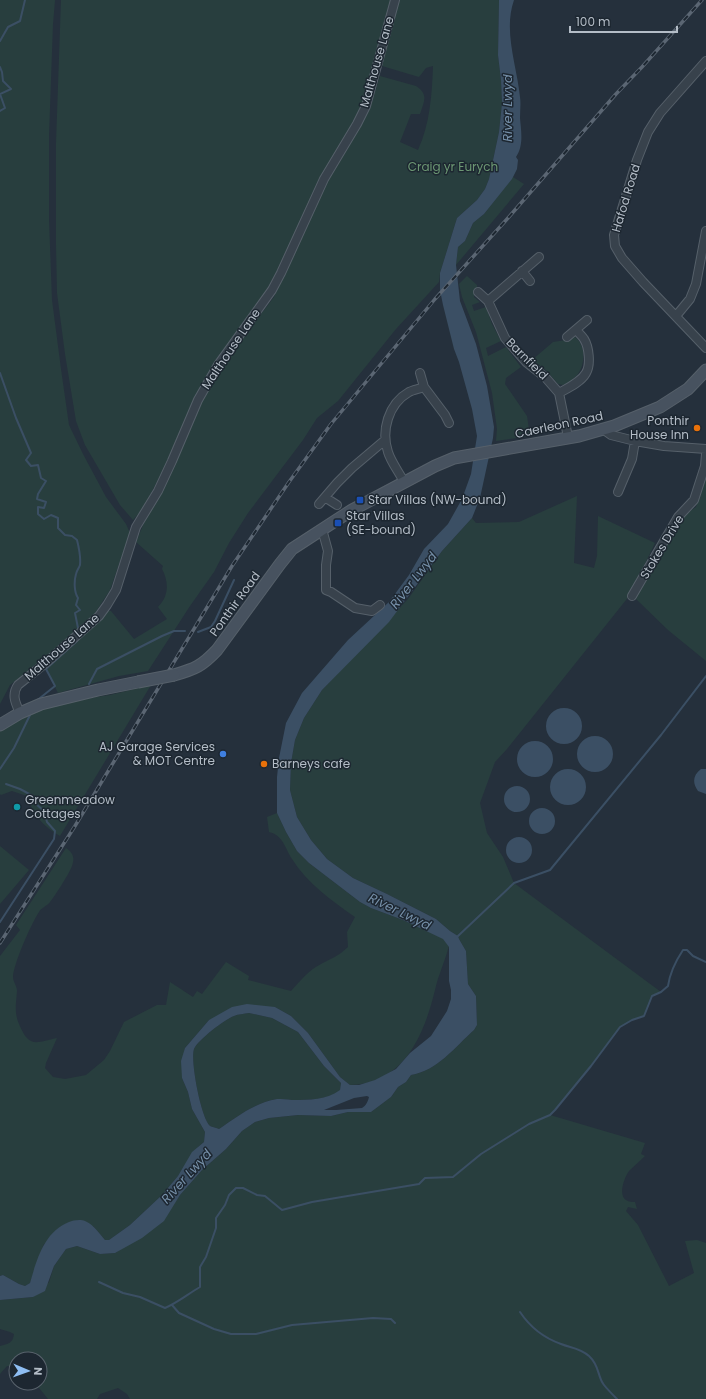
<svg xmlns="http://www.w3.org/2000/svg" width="706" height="1399" font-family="Poppins,sans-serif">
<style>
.green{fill:#283e3e}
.water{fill:#3b4f64;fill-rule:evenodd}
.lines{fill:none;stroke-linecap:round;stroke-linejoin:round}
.stream{stroke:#3b4f64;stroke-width:2}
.street-casing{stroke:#56606a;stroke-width:10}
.secondary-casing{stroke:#56606a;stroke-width:13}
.street{stroke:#38424c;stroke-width:8}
.secondary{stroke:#47525f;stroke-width:11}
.rail-casing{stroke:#5b6673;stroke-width:3.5}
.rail{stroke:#1d2731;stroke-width:2;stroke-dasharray:6;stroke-linecap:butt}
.secondary-bridge-casing{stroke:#56606a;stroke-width:13;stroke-linecap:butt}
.secondary-bridge{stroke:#47525f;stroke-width:11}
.food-dot{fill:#e8710a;stroke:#1d2731;stroke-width:1.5}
.transit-dot{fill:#1a4fb4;stroke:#1d2731;stroke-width:1.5}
.shop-dot{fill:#3f7fe0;stroke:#1d2731;stroke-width:1.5}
.culture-dot{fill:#0f9aa8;stroke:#1d2731;stroke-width:1.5}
.labels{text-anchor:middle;stroke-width:3;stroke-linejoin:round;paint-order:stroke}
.street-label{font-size:12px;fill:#b4bdc7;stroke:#1d2731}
.park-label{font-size:12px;fill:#6c9773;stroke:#1d2731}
.poi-label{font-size:12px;fill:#b4bdc7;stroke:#1d2731;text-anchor:start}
.water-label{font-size:13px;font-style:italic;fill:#7690a9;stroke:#1d2731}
</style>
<rect width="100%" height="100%" fill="#25303c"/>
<path class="green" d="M0 0H55L53 24 49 136V219L52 300 61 369 69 425 83 454 106 497 126 524 130 533 110 590 95 613 48 655 10 685 0 704Z
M61 0H392L372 74 361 110 325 170 285 256 267 290 235 336 142 510 133 520 120 505 85 445 76 421 65 354 57 293 56 245V143Z
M398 0H499L498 55 501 80 502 103 499 132 489 179 485 189 477 200 457 218 440 273 439 282 396 329 338 401 317 418 303 440 248 513 229 543 214 572 190 606 148 671 119 676 58 693 46 669 99 621 107 611H111L134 639 167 619 158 607C169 596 169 582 162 569L163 566 136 542 144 523 159 497 205 393 233 351 274 297 320 193 360 125 372 101 380 76 416 86C429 94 424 102 420 114H411L400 142 418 150C430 124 432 94 433 66L426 68 419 77 382 66 394 13Z
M513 177 524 184 456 265 458 247 465 241 473 223 484 214Z
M467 276 477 285V288L474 291V297L480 302 472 305 474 311 486 307 492 324 501 341 486 348 488 356 506 347 521 367 506 378 505 384 527 416 530 436 496 441 497 429 492 393 476 332 462 297 459 284Z
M575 337C580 341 582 346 583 351 585 367 578 379 563 385L558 384 546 370 532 360 553 342 566 340Z
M706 477V661L668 630 636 599 642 585 682 517 696 507Z
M577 496 574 563 594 568 597 556 598 516 655 543 630 595 507 749 495 762 480 803 487 833 503 857 514 883 661 992 652 996 644 1016 632 1020 620 1027 591 1066 550 1115 645 1143 641 1154 645 1156C640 1161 634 1166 629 1171 624 1178 618 1195 626 1200 629 1202 632 1202 635 1202L637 1209 628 1207 626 1211 638 1225 669 1286 694 1273 685 1241 697 1240 706 1243V1399H130L127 1394 118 1388 100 1394 97 1399H48L35 1383H40V1359H16V1366H7L0 1374V1346C8 1344 13 1343 14 1334L10 1332 0 1329V1300L33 1297 49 1282 54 1266 66 1249 77 1246 100 1254 115 1253 163 1221 180 1195 202 1170 226 1149 242 1131 255 1122 269 1118 299 1115 331 1116 348 1112H371L391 1097 398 1087 406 1082 411 1075C437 1071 455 1047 474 1030L477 1025 476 996 468 984 466 951 459 939 458 936 450 931 436 919 387 894 353 878 327 859 311 840 297 817 290 790 291 763 295 740 304 718 322 690 408 599 442 551 472 518 476 523 519 522Z
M151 685 60 836C44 827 32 814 27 796L12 791 1 795 0 794V730L25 716 42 709 89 698 110 695Z
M277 813 286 832 297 851 309 863 360 902 371 908 403 920 443 938 449 946C445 961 438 976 435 990 424 1035 404 1084 350 1085L340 1077 308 1033 291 1016 275 1007 209 1020 185 1048 182 1078 188 1092 192 1109 205 1132 204 1142 198 1147 178 1176 162 1195 130 1225 109 1240H105L93 1226 44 1244 30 1283 25 1286 19 1284 3 1275 0 1276V956L20 930 16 925 66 848C73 853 75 857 72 866 69 874 55 896 50 902 47 906 41 908 39 912 32 922 13 965 13 977 13 982 17 986 17 991 16 1003 14 1013 19 1024 29 1048 35 1043 57 1038L46 1063 45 1068 53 1077 65 1079 86 1075 104 1060 110 1051 124 1022 157 1005H166L170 982 193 997 197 991 202 994 226 962 249 976 248 980 291 991C300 981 309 970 321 964 334 957 337 957 348 947L347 932 355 917C332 901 307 883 292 859 285 848 283 835 269 832L267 817Z
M0 846 29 870 0 904Z
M249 1013 272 1018 298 1032 324 1066 341 1083 340 1091C326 1100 309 1100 292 1100 287 1099 282 1099 277 1099 254 1103 237 1117 219 1129 217 1128 212 1127 210 1126 201 1118 190 1060 194 1049 198 1040 225 1019 234 1016 238 1014 244 1014 249 1013Z"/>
<path class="water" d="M499 0H514C503 31 517 66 520 97 521 104 520 111 520 118 521 131 524 145 516 157L518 160 517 169 512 179 484 214 473 223 465 241 458 247 456 265 460 301 476 344 487 386 494 427 493 438 480 498 472 518 442 551 389 622 322 690 304 718 295 740 291 763 290 790 297 817 311 840 327 859 353 878 387 894 436 919 450 931 458 936 459 939 466 951 468 984 476 996 477 1025 474 1030C455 1047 437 1071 411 1075L406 1082 398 1087 391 1097 371 1112H348L331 1116 298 1115 269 1118 255 1122 242 1131 226 1149 202 1170 180 1195 164 1221 142 1238 115 1253 100 1254 77 1246 66 1249 54 1266 45 1291 33 1297 0 1300V1276L3 1275 19 1284 25 1286 30 1283C37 1259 44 1232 69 1222 73 1220 81 1219 85 1221 93 1224 99 1233 105 1240H109L130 1225 162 1195 178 1176 192 1152 204 1142 205 1132 192 1109 188 1092 182 1078 181 1061 185 1048 209 1020 232 1007 247 1004 275 1007 291 1016 308 1033 340 1077 350 1085H359L375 1080 396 1069 410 1053 431 1036 447 1011 451 999V990L449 981V947L443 939 403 920 371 908 360 902 309 863 297 851 286 832 277 813V777L279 758 286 723 302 693 348 640 389 602 409 575 424 549 448 524 462 499 471 474 477 436 472 409 459 362 454 349 443 305 440 290V273L457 218 477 200 485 189 489 179 499 132 502 103 501 80 498 55ZM249 1013 272 1018 298 1032 324 1066 341 1083 340 1090C327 1100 309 1100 292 1100 287 1099 282 1099 277 1099 254 1103 237 1117 219 1129 217 1128 212 1127 210 1126 201 1118 190 1060 194 1049 198 1040 225 1019 234 1016 238 1014 244 1014 249 1013ZM367 1096 369 1097C368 1101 366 1106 362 1108L336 1110H324L354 1098Z
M546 726a18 18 0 1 1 36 0a18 18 0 1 1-36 0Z
M577 754a18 18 0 1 1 36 0a18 18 0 1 1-36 0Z
M517 759a18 18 0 1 1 36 0a18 18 0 1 1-36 0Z
M550 787a18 18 0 1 1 36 0a18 18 0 1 1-36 0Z
M701 769H706V794L698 791C692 783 693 775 701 769Z
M504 799a13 13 0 1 1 26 0a13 13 0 1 1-26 0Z
M529 821a13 13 0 1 1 26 0a13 13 0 1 1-26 0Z
M506 850a13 13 0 1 1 26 0a13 13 0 1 1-26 0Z"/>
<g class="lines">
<path class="stream" d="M0 41 8 27 20 21 25 0
M0 67 2 72 3 81 11 89 0 94
M0 94 5 108 0 111
M0 373 16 418 31 453 26 460 31 466 38 465 41 478 46 481 38 494 37 499 46 502 44 508 38 507V514L44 519 51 515 58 518V528L65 535 72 536 77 540C79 548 81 556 80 565 79 568 77 570 76 574 74 581 74 592 78 598L76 605 80 610 75 613 78 628
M198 632 211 627 215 621 234 580
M89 684 97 669 162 636 174 631H185
M35 702 55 686 46 669 77 641
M0 769 14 748 30 715
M0 922 54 839 55 831 47 822 44 811 36 804 33 796 20 789 6 784
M458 936 514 883 550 870 661 735 706 676
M99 1282 123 1293 140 1297 165 1308C177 1303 188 1294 200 1287V1267L206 1257 216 1228V1218L225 1205 229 1195 236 1188H243L257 1195 265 1196 282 1210 312 1202 419 1184 425 1178 453 1177 481 1154 529 1124 550 1115 555 1110 591 1066 620 1027 632 1020 644 1016 652 996 661 992 668 986C670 972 675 962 683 950H687L693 956 706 962
M172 1305 179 1313 214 1329 231 1334H256L292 1325 373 1318 391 1319 395 1323
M520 1312C530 1327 544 1338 561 1344 571 1348 580 1348 589 1356 600 1366 597 1376 604 1385 608 1390 613 1395 617 1399"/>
<defs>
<path id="street" d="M706 61 660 113 648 132 637 160 614 235 615 246 622 258 643 282 706 348
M539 257 488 301 505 338 526 362 545 377 559 393 568 437
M522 271 530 281
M478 292 488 301
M676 316 690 299 696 284 706 231
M567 337 587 320
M420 373 424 387
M559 393C568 388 581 382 586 373 591 365 589 347 584 339 582 336 579 333 576 330
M604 430 611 435 635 441 664 446 706 449
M404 482C399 472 391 462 388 452 381 431 388 404 409 392 413 390 419 389 424 387L445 415 449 423
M618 492 632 459 635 441
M326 498 337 505
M319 504 337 483 352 468 385 440
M322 529 328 551 326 565V590L331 592 355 608 372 611 380 605
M632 596 678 517 694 500 705 466 706 454
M20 713C16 704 11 695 18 685L48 661 99 616 107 605 116 590 136 527 158 491 172 461 198 400 218 365 272 290 281 273 324 179 357 124 366 106 395 0"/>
<path id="secondary" d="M174 675C195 669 202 666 217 650L280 564 292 549 352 510 435 466 454 458 579 436 614 426 660 407 688 389 706 370
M0 725 20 713 41 704 98 690 138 682"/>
</defs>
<use href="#street" class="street-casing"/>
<use href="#secondary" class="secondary-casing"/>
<use href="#street" class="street"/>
<use href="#secondary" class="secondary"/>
<defs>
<path id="rail" d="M0 943 75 826 232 566 289 482 331 424 435 299 508 218 616 94 642 67 702 0"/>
</defs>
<use href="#rail" class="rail-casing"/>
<use href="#rail" class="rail"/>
<defs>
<path id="secondary-bridge" d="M138 682 174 675"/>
</defs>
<use href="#secondary-bridge" class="secondary-bridge-casing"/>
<use href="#secondary-bridge" class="secondary-bridge"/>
</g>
<g class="food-dot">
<circle cx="697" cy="428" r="4"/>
<circle cx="264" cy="764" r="4"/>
</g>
<g class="transit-dot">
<rect x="356" y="496" width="8" height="8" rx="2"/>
<rect x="334" y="519" width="8" height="8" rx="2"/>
</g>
<circle class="shop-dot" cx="223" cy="754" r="4"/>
<circle class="culture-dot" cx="17" cy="807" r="4"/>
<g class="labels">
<g class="street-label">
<text transform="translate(377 62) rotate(-74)" y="4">Malthouse Lane</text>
<text transform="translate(626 198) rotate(-73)" y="4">Hafod Road</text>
<text transform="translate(231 349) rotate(-56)" y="4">Malthouse Lane</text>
<text transform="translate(527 359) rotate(45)" y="4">Barnfield</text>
<text transform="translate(559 425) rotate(-12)" y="4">Caerleon Road</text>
<text transform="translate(662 547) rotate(-59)" y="4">Stokes Drive</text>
<text transform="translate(235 604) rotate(-54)" y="4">Ponthir Road</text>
<text transform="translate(62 647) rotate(-41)" y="4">Malthouse Lane</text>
</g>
<g class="park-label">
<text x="453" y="171">Craig yr Eurych</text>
</g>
<g class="poi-label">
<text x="689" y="425" text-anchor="end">Ponthir<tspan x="689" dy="14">House Inn</tspan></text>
<text x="368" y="504">Star Villas (NW-bound)</text>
<text x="346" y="520">Star Villas<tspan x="346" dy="14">(SE-bound)</tspan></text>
<text x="215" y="751" text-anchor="end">AJ Garage Services<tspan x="215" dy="14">&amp; MOT Centre</tspan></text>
<text x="272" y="768">Barneys cafe</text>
<text x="25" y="804">Greenmeadow<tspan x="25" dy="14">Cottages</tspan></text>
</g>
<g class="water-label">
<text transform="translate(507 108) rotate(-90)" y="5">River Lwyd</text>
<text transform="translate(413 580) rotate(-52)" y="5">River Lwyd</text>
<text transform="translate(400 911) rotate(26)" y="5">River Lwyd</text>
<text transform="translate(186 1176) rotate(-48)" y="5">River Lwyd</text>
</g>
</g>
<g transform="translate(28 1371) rotate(92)"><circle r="19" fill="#1d2731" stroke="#59636d"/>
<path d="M0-3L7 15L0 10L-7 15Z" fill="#8ebdf2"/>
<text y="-6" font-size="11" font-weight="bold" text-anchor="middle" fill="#b4bdc7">N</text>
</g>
<path d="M570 26v6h107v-6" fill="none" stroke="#b4bdc7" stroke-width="2"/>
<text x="576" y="26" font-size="12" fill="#b4bdc7" stroke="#1d2731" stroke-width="3" paint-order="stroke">100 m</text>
</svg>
